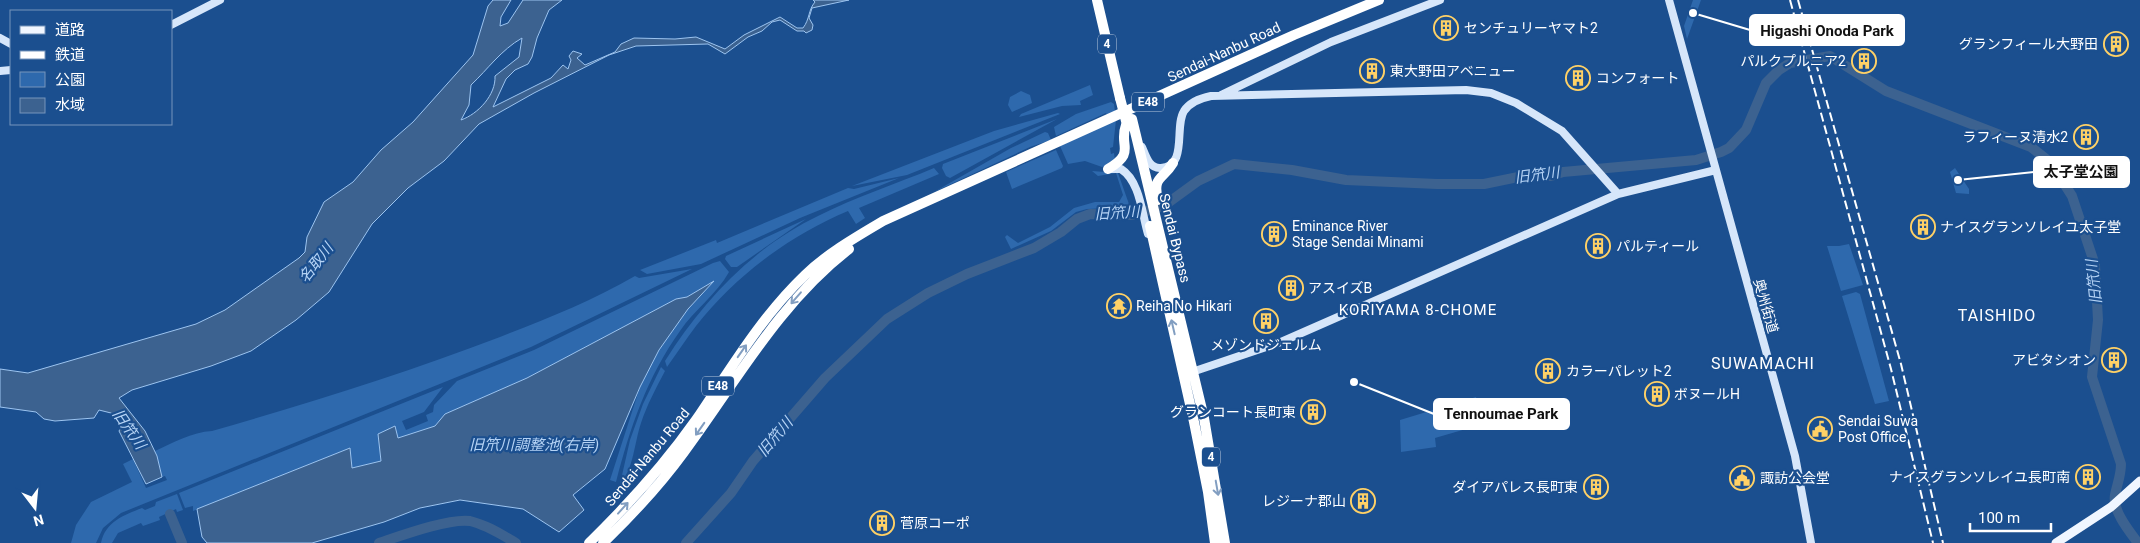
<svg xmlns="http://www.w3.org/2000/svg" width="2140" height="543" font-family="Roboto,'Noto Sans JP',sans-serif">
<style>
.green{fill:#2e69ad}
.water{fill:#3c6290;stroke:#9cc4f0;fill-rule:evenodd}
.lines{fill:none;stroke-linecap:round;stroke-linejoin:round}
.river{stroke:#3c6290;stroke-width:10}
.secondary{stroke:#d6e6fa;stroke-width:8}
.primary{stroke:#f0f6ff;stroke-width:9}
.highway{stroke:#fff;stroke-width:10}
.rail{stroke:#fff;stroke-width:2;stroke-dasharray:9 4;stroke-linecap:butt}
.highway-bridge{stroke:#fff;stroke-width:10}
.oneway{stroke:#829ec1}
.labels{text-anchor:middle;stroke-width:4.5;stroke-linejoin:round;paint-order:stroke}
.shield{fill:#1b4f8f;stroke:#bbcadd;stroke-width:1}
.shield-label{font-size:12px;font-weight:bold;fill:#fff}
.poi-label{font-size:14px;fill:#fff;stroke:#1b4f8f;text-anchor:start}
.street-label{font-size:14px;fill:#fff;stroke:#1b4f8f}
.water-label{font-size:15px;font-style:italic;fill:#b5d3f5;stroke:#1b4f8f}
.neighbourhood-label{font-size:15px;letter-spacing:1px;fill:#fff;stroke:#1b4f8f}
.quarter-label{font-size:16px;letter-spacing:1px;fill:#fff;stroke:#1b4f8f}
.leader{fill:none;stroke:#fff;stroke-width:2}
.callout-dot{fill:#fff;stroke:#1b4f8f;stroke-width:2}
.callout{fill:#fff;stroke:#fff;stroke-width:2}
.callout-label{font-size:15px;text-anchor:middle;font-weight:bold;fill:#111}
</style>
<rect width="100%" height="100%" fill="#1b4f8f"/>
<path class="green" d="M1693 0H1701L1687 39 1684 26Z
M1090 85 1093 95 1080 101 1081 105 1062 106 1019 117 1021 114Z
M1021 91 1030 95 1032 103 1012 112 1008 105 1010 97Z
M1111 102 1114 104 1115 112 1108 116 1106 113 1056 136 1054 127 1076 114Z
M1058 113 1060 114 907 175 852 186 994 131Z
M1057 119 950 178 946 176 942 168 943 164Z
M1116 120 1113 147 1110 148 1111 154 1114 153 1115 161 1102 167 1085 161 1068 164 1060 146Z
M1045 132 1048 133 1051 140 1030 147 934 192 1011 148Z
M1056 150 1063 166 1062 168 1012 189 1006 172Z
M934 168 939 174 859 208 865 218 856 224 848 211C789 236 736 275 696 326 686 339 677 353 667 367L665 361C702 302 753 247 818 216 855 197 896 184 934 168Z
M1955 168 1969 189V194L1956 193 1950 172Z
M1092 171 1118 173 1130 207 1087 209 1076 212 1051 231 1011 249 1005 237 1007 235 1018 243 1050 227 1074 208 1095 202H1119L1123 195 1116 173 1098 176Z
M899 178 800 218 701 264 647 274 640 270 716 240 717 243 848 188 854 189Z
M806 219 737 267H731L725 259 726 256Z
M1849 244 1863 285 1841 291 1827 246H1839Z
M720 261 729 272C717 294 694 310 680 331 647 377 630 428 616 482L610 480 640 387 659 350 688 309 714 281 687 297 676 299 527 378 445 414 435 426 398 438 381 461 352 468 350 448 193 511V506L185 508 179 493 443 387 424 412 402 421 406 430 428 421 426 415 433 412 434 405 457 381 534 350 713 263Z
M692 269 531 347 121 513 103 528 96 543H71L76 525 91 502 132 482 123 464 133 459 146 488 167 480 165 476 162 477 155 451C172 443 192 432 212 431 309 403 406 373 500 337 546 319 592 301 635 276L639 278Z
M1856 292 1860 294 1889 401 1875 404 1842 296Z
M661 367 665 371C656 388 647 405 641 423 634 444 634 468 620 484L630 440 643 404Z
M1476 397 1477 401 1460 408 1466 429 1435 438 1436 447 1401 452 1400 420Z
M177 494 183 510 177 512 176 509 159 517 160 520 143 526 141 523 118 533 112 543H101C105 522 124 515 142 508L145 510 155 506 156 502Z"/>
<path class="water" d="M493 0H511L501 17 500 26 508 23 523 0H562L549 10 537 38 532 57 528 64 515 70 506 79 493 107 551 78 563 65 568 69 571 60 569 56 573 51 582 54 577 58 585 65 615 52 621 44 634 38 675 39 696 37 725 49 744 35 780 17 797 28H803C810 19 808 10 815 2L813 0H849L812 8 809 18 813 25 812 30 806 33 804 31H797L780 20 772 22 762 31 748 37 725 54 708 44 636 46 609 55 534 93 479 124 444 161 408 188 372 224 329 292 296 320 251 351 211 366 132 390 119 398 145 431 157 456 162 477 146 484 119 431 124 422 111 413 99 410 94 418 55 421 44 419 36 412 0 407V369L28 373 196 324 225 310 299 258 305 252 307 237 324 202 353 182 381 150 413 122 473 55 488 6ZM522 38 519 57 495 76C496 95 478 114 461 120L469 105 471 85C488 69 501 50 522 38Z
M714 281 688 309 659 350 640 387 605 469 573 495 584 510 559 532 523 509 460 500 420 508 384 522 312 543H207L202 537 197 509 350 448 352 468 381 461 378 434 395 426 398 438 435 426 445 414 527 378 676 299 687 297Z"/>
<g class="lines">
<path class="river" d="M170 514 182 543
M379 543C400 536 449 518 470 521 487 525 502 535 516 543
M686 543 731 493 753 461 825 378 887 319 928 293 967 274 1034 248 1061 232 1077 219 1090 214 1132 215 1151 210 1165 205 1198 181 1234 164 1292 170 1346 180 1437 184H1484L1528 175 1542 174 1551 176 1563 172 1696 160 1721 152 1729 148 1746 130 1766 83 1779 70 1790 63 1830 56 1886 91 2031 147 2051 163 2072 196 2095 265 2098 320 2092 377 2121 464C2121 476 2117 484 2115 495 2112 510 2129 531 2138 543"/>
<path class="secondary" d="M1669 0 1795 456 1811 543
M171 25 220 0
M0 38 11 44
M0 71 11 70
M1221 95 1331 42 1440 0
M1142 147C1146 156 1149 169 1161 168 1188 166 1174 127 1184 111 1190 102 1201 98 1211 96L1466 90 1491 93 1516 103 1562 131 1618 194
M1108 169H1121C1140 181 1142 214 1148 234
M1189 373 1281 342 1618 194 1716 170"/>
<path class="primary" d="M2056 543 2111 507 2140 481"/>
<path class="highway" d="M1097 0 1120 98
M1132 119 1204 418 1225 543
M1108 169C1137 152 1118 146 1126 125
M1158 200C1152 176 1163 180 1173 163
M1150 226 1194 422 1208 492 1215 543
M589 543C628 505 665 464 696 420 730 370 761 317 805 275 828 253 856 237 883 221L1294 35 1379 0
M603 543C632 515 660 485 684 452 736 382 778 304 849 249"/>
<path class="rail" d="M1790 0 1891 369 1933 543
M1798 0 1901 364 1943 543"/>
<path class="highway-bridge" d="M1120 98 1126 121"/>
</g>
<defs><path id="oneway-shaft" d="M-6 0H5M1.5-3L5.5 0L1.5 3" fill="none" stroke-width="1.6" stroke-linecap="round" stroke-linejoin="round" transform="scale(1.25)"/></defs>
<g class="oneway">
<use href="#oneway-shaft" transform="translate(796 298) rotate(131)"/>
<use href="#oneway-shaft" transform="translate(1173 327) rotate(-103)"/>
<use href="#oneway-shaft" transform="translate(742 351) rotate(-55)"/>
<use href="#oneway-shaft" transform="translate(700 429) rotate(125)"/>
<use href="#oneway-shaft" transform="translate(1217 488) rotate(80)"/>
<use href="#oneway-shaft" transform="translate(623 508) rotate(-48)"/>
</g>
<defs>
<symbol id="building-ring" viewBox="-11 -11 22 22"><circle r="9.5" fill="#1b4f8f" stroke="#ffd166" stroke-width="1.5"/><path d="M-4-6H4V6H1V3H-1V6H-4ZM-2.5-4.3h1.7v1.8h-1.7ZM.8-4.3h1.7v1.8H.8ZM-2.5-1h1.7V.8h-1.7ZM.8-1h1.7V.8H.8Z" fill="#ffd166"/></symbol>
<symbol id="temple-ring" viewBox="-11 -11 22 22"><circle r="9.5" fill="#1b4f8f" stroke="#ffd166" stroke-width="1.5"/><path d="M0-6L5-2H3V0L6.5 2.5H4V6H1.5V3h-3V6H-4V2.5H-6.5L-3 0V-2H-5Z" fill="#ffd166"/></symbol>
<symbol id="civic-ring" viewBox="-11 -11 22 22"><circle r="9.5" fill="#1b4f8f" stroke="#ffd166" stroke-width="1.5"/><path d="M-.6-6.5H3V-4.5H.6V-3L4-1V1h2V6H-6V1h2V-1L-.6-3ZM-1.2 2.5V6h2.4V2.5Z" fill="#ffd166"/></symbol>
</defs>
<g fill-rule="evenodd">
<use href="#building-ring" x="1432" y="14" width="28" height="28"/>
<use href="#building-ring" x="2102" y="30" width="28" height="28"/>
<use href="#building-ring" x="1850" y="47" width="28" height="28"/>
<use href="#building-ring" x="1358" y="57" width="28" height="28"/>
<use href="#building-ring" x="1564" y="64" width="28" height="28"/>
<use href="#building-ring" x="2072" y="123" width="28" height="28"/>
<use href="#building-ring" x="1909" y="213" width="28" height="28"/>
<use href="#building-ring" x="1260" y="220" width="28" height="28"/>
<use href="#building-ring" x="1584" y="232" width="28" height="28"/>
<use href="#building-ring" x="1277" y="274" width="28" height="28"/>
<use href="#temple-ring" x="1105" y="292" width="28" height="28"/>
<use href="#building-ring" x="1252" y="307" width="28" height="28"/>
<use href="#building-ring" x="2100" y="346" width="28" height="28"/>
<use href="#building-ring" x="1534" y="357" width="28" height="28"/>
<use href="#building-ring" x="1643" y="380" width="28" height="28"/>
<use href="#building-ring" x="1299" y="398" width="28" height="28"/>
<use href="#civic-ring" x="1806" y="415" width="28" height="28"/>
<use href="#building-ring" x="2074" y="463" width="28" height="28"/>
<use href="#civic-ring" x="1728" y="464" width="28" height="28"/>
<use href="#building-ring" x="1582" y="473" width="28" height="28"/>
<use href="#building-ring" x="1349" y="487" width="28" height="28"/>
<use href="#building-ring" x="868" y="509" width="28" height="28"/>
</g>
<g class="labels">
<g class="shield">
<rect x="1098" y="34.5" width="18" height="19" rx="4"/>
<rect x="1132" y="92.5" width="32" height="19" rx="4"/>
<rect x="702" y="376.5" width="32" height="19" rx="4"/>
<rect x="1202" y="447.5" width="18" height="19" rx="4"/>
</g>
<g class="shield-label">
<text x="1107" y="48">4</text>
<text x="1148" y="106">E48</text>
<text x="718" y="390">E48</text>
<text x="1211" y="461">4</text>
</g>
<g class="poi-label">
<text x="1464" y="33">センチュリーヤマト2</text>
<text x="2098" y="49" text-anchor="end">グランフィール大野田</text>
<text x="1846" y="66" text-anchor="end">パルクプルニア2</text>
<text x="1390" y="76">東大野田アベニュー</text>
<text x="1596" y="83">コンフォート</text>
<text x="2068" y="142" text-anchor="end">ラフィーヌ清水2</text>
<text x="1292" y="231">Eminance River<tspan x="1292" dy="16">Stage Sendai Minami</tspan></text>
<text x="1940" y="232">ナイスグランソレイユ太子堂</text>
<text x="1616" y="251">パルティール</text>
<text x="1308" y="293">アスイズB</text>
<text x="1136" y="311">Reiha No Hikari</text>
<text x="1266" y="350" text-anchor="middle">メゾンドジェルム</text>
<text x="2096" y="365" text-anchor="end">アビタシオン</text>
<text x="1566" y="376">カラーパレット2</text>
<text x="1674" y="399">ボヌールH</text>
<text x="1296" y="417" text-anchor="end">グランコート長町東</text>
<text x="1838" y="426">Sendai Suwa<tspan x="1838" dy="16">Post Office</tspan></text>
<text x="2070" y="482" text-anchor="end">ナイスグランソレイユ長町南</text>
<text x="1760" y="483">諏訪公会堂</text>
<text x="1578" y="492" text-anchor="end">ダイアパレス長町東</text>
<text x="1346" y="506" text-anchor="end">レジーナ郡山</text>
<text x="900" y="528">菅原コーポ</text>
</g>
<g class="street-label">
<text transform="translate(1224 52) rotate(-25)" y="5">Sendai-Nanbu Road</text>
<text transform="translate(1175 238) rotate(76)" y="5">Sendai Bypass</text>
<text transform="translate(1766 306) rotate(74)" y="5">奥州街道</text>
<text transform="translate(647 457) rotate(-50)" y="5">Sendai-Nanbu Road</text>
</g>
<g class="water-label">
<text transform="translate(1537 175) rotate(-7)" y="5">旧笊川</text>
<text transform="translate(1117 213) rotate(-3)" y="5">旧笊川</text>
<text transform="translate(316 263) rotate(-52)" y="5">名取川</text>
<text transform="translate(2094 282) rotate(-96)" y="5">旧笊川</text>
<text transform="translate(129 429) rotate(55)" y="5">旧笊川</text>
<text transform="translate(775 437) rotate(-50)" y="5">旧笊川</text>
<text x="534" y="450">旧笊川調整池(右岸)</text>
</g>
<g class="neighbourhood-label">
<text x="1418" y="315">KORIYAMA 8-CHOME</text>
</g>
<g class="quarter-label">
<text x="1997" y="321">TAISHIDO</text>
<text x="1763" y="369">SUWAMACHI</text>
</g>
</g>
<path class="leader" d="M1693 13L1750 30M1958 180L2034 172M1354 382L1434 414"/>
<g class="callout-dot">
<circle cx="1693" cy="13" r="5"/>
<circle cx="1958" cy="180" r="5"/>
<circle cx="1354" cy="382" r="5"/>
</g>
<g class="callout">
<rect x="1750" y="15" width="154" height="30" rx="5"/>
<rect x="2034" y="157" width="95" height="30" rx="5"/>
<rect x="1434" y="399" width="135" height="30" rx="5"/>
</g>
<g class="callout-label">
<text x="1827" y="36">Higashi Onoda Park</text>
<text x="2081" y="177">太子堂公園</text>
<text x="1501" y="419">Tennoumae Park</text>
</g>
<rect x="10" y="10" width="162" height="115" fill="#1b4f8f" stroke="#7695bc"/>
<rect x="20" y="26" width="25" height="8" fill="#f0f6ff" stroke="#7695bc"/>
<text x="55" y="35" font-size="15" fill="#ffffff">道路</text>
<rect x="20" y="51" width="25" height="8" fill="#ffffff" stroke="#7695bc"/>
<text x="55" y="60" font-size="15" fill="#ffffff">鉄道</text>
<rect x="20" y="72" width="25" height="15" fill="#2e69ad" stroke="#7695bc"/>
<text x="55" y="85" font-size="15" fill="#ffffff">公園</text>
<rect x="20" y="98" width="25" height="15" fill="#3c6290" stroke="#7695bc"/>
<text x="55" y="110" font-size="15" fill="#ffffff">水域</text>
<g transform="translate(35 508) rotate(164)" stroke="#1b4f8f" stroke-width="4" paint-order="stroke">
<path d="M0-4L9 19L0 12L-9 19Z" fill="#ffffff"/>
<text y="-8" font-size="14" font-weight="bold" text-anchor="middle" fill="#ffffff">N</text>
</g>
<path d="M1970 523v8h81v-8" fill="none" stroke="#ffffff" stroke-width="2.5"/>
<text x="1978" y="523" font-size="15" fill="#ffffff" stroke="#1b4f8f" stroke-width="4" paint-order="stroke">100 m</text>
</svg>
